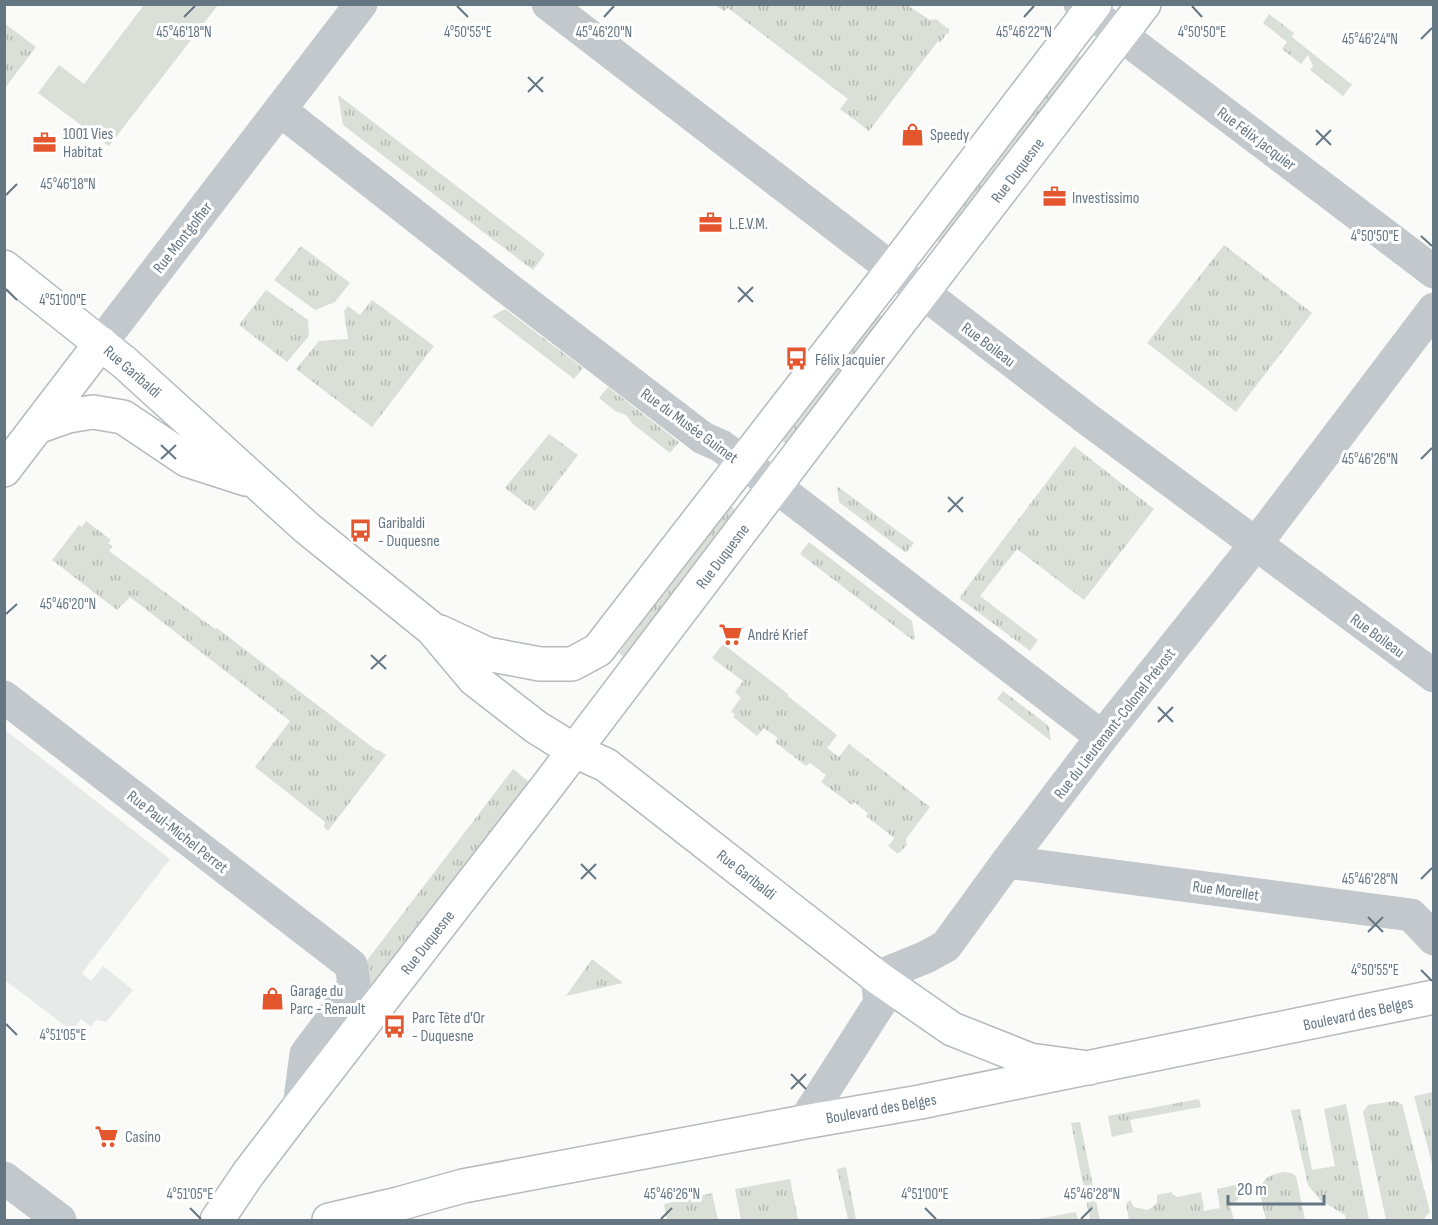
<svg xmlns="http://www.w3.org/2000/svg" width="1438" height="1225" font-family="'Sofia Sans Condensed',sans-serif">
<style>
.built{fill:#e8e9e9}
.grass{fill:url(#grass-tufts)}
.garden{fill:#dadfd7}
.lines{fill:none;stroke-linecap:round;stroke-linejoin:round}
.major-casing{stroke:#b5babe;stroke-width:36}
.minor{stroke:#c3c8cc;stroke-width:33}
.major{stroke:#fff;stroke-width:33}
.ticks{fill:none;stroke:#657683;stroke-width:2}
.labels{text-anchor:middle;stroke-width:6;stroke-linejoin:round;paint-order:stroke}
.poi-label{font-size:16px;fill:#657683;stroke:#fff;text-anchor:start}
.street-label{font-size:16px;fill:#657683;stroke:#fff}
.ticks-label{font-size:15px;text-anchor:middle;fill:#657683;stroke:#fff;stroke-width:6;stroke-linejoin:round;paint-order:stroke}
</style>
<defs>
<pattern id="grass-tufts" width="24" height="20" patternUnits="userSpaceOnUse" patternTransform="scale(1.5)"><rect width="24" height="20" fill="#dadfd7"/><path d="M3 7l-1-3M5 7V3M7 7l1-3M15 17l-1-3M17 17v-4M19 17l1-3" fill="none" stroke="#b4b9b4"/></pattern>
</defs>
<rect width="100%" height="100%" fill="#fafaf8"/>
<path class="built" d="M4 729 170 859 82 973 91 981 103 966 133 990 106 1022 96 1020 91 1027 81 1019 72 1031 5 980Z"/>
<path class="grass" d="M715 5H907L930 20 936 19 947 28H949V34L947 33 940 43 938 41 869 131 840 109 848 99 728 8 724 11Z
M1269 14 1294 33 1292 37 1351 84 1353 83 1343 96 1310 70 1313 66 1308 55 1301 64 1282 49 1287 42 1263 23Z
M4 23 36 47 5 88H4Z
M1077 55 1083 60 941 244 935 239Z
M338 95 545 254 533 270 343 125Z
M1224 245 1312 313 1236 412 1147 343Z
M301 246 350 283 335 302 315 310 274 280Z
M266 290 308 320 309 336 287 362 239 325Z
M372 300 434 346 372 427 296 369 319 341 348 339 344 311 348 306 360 315Z
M505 309 583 368 574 379 492 316Z
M878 314 884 318 788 444 781 440Z
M608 387 679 442 670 453 633 424 626 415 615 411 599 398Z
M549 434 578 455 535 511 505 488Z
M1074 446 1154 509 1084 600 1017 549 980 596 1038 640 1030 651 959 598Z
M837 486 914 543 906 553 839 502Z
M731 506 737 511 625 658 619 653Z
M86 521 111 540 108 543 112 546 109 551 215 629 217 628 376 750H379L386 755 328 831 324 827 325 822 255 767 290 721 130 597 117 610 52 560 79 525 82 527Z
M809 542 912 621 915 638 914 641 800 554Z
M723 644 788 694V696L837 735 827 748 839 757 849 744 930 807 906 839 907 845 898 854 888 846 894 839 893 837 866 816 868 813 854 802 852 805 821 782 826 775 810 763 806 766 775 742 778 738 764 728 757 736 733 717 735 715 731 711 741 698 735 692 743 681 712 658Z
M1003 691 1049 726 1051 741 997 699Z
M513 769 529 782 361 1000 365 963Z
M592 959 623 983 566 996Z
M1433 1092H1434L1433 1167 1414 1096Z
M1199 1099 1201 1107 1130 1120 1133 1132 1112 1137 1108 1116Z
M1395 1101 1402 1104 1430 1212 1423 1220H1386L1363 1112 1368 1105Z
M1346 1104 1369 1220H1346L1345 1215 1320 1200 1308 1185 1291 1110 1300 1109 1312 1170 1335 1166 1324 1109Z
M1080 1122 1100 1220H1090L1071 1123Z
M846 1167 856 1220H848L837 1169Z
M1283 1172 1291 1173 1296 1176 1305 1220H1266C1261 1197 1252 1177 1283 1172Z
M790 1179 798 1220H741L735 1189Z
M1239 1184C1241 1194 1240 1201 1230 1206L1234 1220H1129L1126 1204 1130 1200 1134 1207 1148 1210 1157 1203V1195L1172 1192V1194L1177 1197 1201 1192 1204 1208 1203 1209 1204 1211 1220 1208 1217 1189Z
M712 1193 718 1220H667L664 1204Z
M1076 1212 1078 1220H1032Z"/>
<path class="garden" d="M144 5H218L109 146 38 93 59 65 84 84Z"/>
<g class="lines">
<defs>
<path id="major" d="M4 267 125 363 307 528 432 629 474 679 536 727 573 750 606 765 877 977 952 1029 1030 1060 1089 1068
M37 427 68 416 93 412 123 417 187 460 246 479
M4 470 101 343
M440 632 487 654 540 664H572L598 650 893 269 1095 4
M217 1220 248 1174 299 1107 549 784 885 341 1144 4
M329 1220 398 1204 463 1186 804 1122 920 1102 1434 997"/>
</defs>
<use href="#major" class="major-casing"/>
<path class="minor" d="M548 4 1086 418 1434 676
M1080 4 1434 272
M280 110 507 288 703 438 721 446 775 486 1102 737
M101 343 361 4
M4 697 351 965 354 984 330 1022 306 1054 299 1107
M1007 862 1411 915 1434 939
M804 1122 880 1003 877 977 926 957 946 946 1007 862 1102 737 1255 545 1434 309
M4 1178 60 1220"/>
<use href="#major" class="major"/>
</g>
<path class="ticks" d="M457 6 468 17M1192 6 1202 17M184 17 195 6M604 17 614 6M1024 17 1034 6M1421 39 1432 28M528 77 543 92M528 92 543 77M1316 130 1331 145M1316 145 1331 130M6 195 17 184M1421 236 1432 246M738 287 753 302M6 289 17 300M738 302 753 287M161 445 176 459M161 459 176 445M1421 459 1432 448M948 497 963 512M948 512 963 497M6 614 17 604M371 655 386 669M371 669 386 655M1158 707 1173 722M1158 722 1173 707M581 864 596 879M581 879 596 864M1421 879 1432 868M1368 917 1383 932M1368 932 1383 917M1421 970 1432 981M6 1024 17 1035M791 1074 806 1089M791 1089 806 1074M190 1208 201 1219M925 1208 936 1219M661 1219 672 1208M1081 1219 1092 1208"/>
<defs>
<symbol id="shop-bare" viewBox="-9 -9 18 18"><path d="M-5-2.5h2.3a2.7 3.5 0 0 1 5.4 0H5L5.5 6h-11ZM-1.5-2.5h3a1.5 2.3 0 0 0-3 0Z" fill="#e4572e" stroke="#fff" stroke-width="2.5" paint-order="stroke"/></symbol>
<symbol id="office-bare" viewBox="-9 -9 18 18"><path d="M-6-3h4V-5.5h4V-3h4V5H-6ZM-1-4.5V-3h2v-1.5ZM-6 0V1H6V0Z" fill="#e4572e" stroke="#fff" stroke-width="2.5" paint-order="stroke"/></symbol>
<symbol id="bus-bare" viewBox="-9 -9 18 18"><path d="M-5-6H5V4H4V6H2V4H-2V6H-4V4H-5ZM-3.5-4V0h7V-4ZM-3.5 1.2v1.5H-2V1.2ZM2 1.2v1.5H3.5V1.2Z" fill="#e4572e" stroke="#fff" stroke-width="2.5" paint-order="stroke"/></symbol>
<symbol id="supermarket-bare" viewBox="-9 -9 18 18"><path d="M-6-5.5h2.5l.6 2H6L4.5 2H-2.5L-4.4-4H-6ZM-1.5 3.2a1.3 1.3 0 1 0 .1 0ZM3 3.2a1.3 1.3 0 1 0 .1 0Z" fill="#e4572e" stroke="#fff" stroke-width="2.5" paint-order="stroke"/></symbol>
</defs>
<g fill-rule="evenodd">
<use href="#shop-bare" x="896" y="118" width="33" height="33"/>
<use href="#office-bare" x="28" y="126" width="33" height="33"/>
<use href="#office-bare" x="1038" y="180" width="33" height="33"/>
<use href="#office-bare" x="694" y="206" width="33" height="33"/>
<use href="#bus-bare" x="780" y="342" width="33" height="33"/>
<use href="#bus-bare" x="344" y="514" width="33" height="33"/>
<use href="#supermarket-bare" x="714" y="618" width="33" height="33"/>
<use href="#shop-bare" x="256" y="982" width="33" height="33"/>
<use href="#bus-bare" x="378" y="1010" width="33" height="33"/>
<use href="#supermarket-bare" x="90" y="1120" width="33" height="33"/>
</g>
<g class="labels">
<g class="poi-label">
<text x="63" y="139">1001 Vies<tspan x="63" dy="18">Habitat</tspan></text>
<text x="930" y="140">Speedy</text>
<text x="1072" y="203">Investissimo</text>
<text x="729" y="229">L.E.V.M.</text>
<text x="815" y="365">Félix Jacquier</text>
<text x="378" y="528">Garibaldi<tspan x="378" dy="18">- Duquesne</tspan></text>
<text x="748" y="640">André Krief</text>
<text x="290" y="996">Garage du<tspan x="290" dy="18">Parc - Renault</tspan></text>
<text x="412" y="1023">Parc Tête d'Or<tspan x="412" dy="18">- Duquesne</tspan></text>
<text x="125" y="1142">Casino</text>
</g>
<g class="street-label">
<text transform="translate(1257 138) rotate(37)" y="6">Rue Félix Jacquier</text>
<text transform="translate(1017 170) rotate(-53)" y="6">Rue Duquesne</text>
<text transform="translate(182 237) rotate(-52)" y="6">Rue Montgolfier</text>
<text transform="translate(989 344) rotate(37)" y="6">Rue Boileau</text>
<text transform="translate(133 371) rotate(41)" y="6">Rue Garibaldi</text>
<text transform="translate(690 425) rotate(36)" y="6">Rue du Musée Guimet</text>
<text transform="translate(722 556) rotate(-53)" y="6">Rue Duquesne</text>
<text transform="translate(1378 635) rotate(36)" y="6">Rue Boileau</text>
<text transform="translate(1114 723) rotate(-52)" y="6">Rue du Lieutenant-Colonel Prévost</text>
<text transform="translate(178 831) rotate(38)" y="6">Rue Paul-Michel Perret</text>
<text transform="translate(747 874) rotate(38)" y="6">Rue Garibaldi</text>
<text transform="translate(1226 890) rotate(8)" y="6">Rue Morellet</text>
<text transform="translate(427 942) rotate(-52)" y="6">Rue Duquesne</text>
<text transform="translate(1358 1013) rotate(-12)" y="6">Boulevard des Belges</text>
<text transform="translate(881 1108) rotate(-10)" y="6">Boulevard des Belges</text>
</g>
</g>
<g class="ticks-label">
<text x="184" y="37">45°46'18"N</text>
<text x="468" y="37">4°50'55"E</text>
<text x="604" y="37">45°46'20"N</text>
<text x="1024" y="37">45°46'22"N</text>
<text x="1202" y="37">4°50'50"E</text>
<text x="1370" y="44">45°46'24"N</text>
<text x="68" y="189">45°46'18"N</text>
<text x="1375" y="241">4°50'50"E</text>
<text x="63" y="305">4°51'00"E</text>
<text x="1370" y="464">45°46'26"N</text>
<text x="68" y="609">45°46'20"N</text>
<text x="1370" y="884">45°46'28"N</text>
<text x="1375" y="975">4°50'55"E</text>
<text x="63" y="1040">4°51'05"E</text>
<text x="672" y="1199">45°46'26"N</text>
<text x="1092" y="1199">45°46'28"N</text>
<text x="190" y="1199">4°51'05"E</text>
<text x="925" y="1199">4°51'00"E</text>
</g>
<rect width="1438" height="1225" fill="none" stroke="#657683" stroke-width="12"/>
<path d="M1228 1195v9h96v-9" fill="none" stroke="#657683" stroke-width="3"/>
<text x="1237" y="1195" font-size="18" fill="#657683" stroke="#ffffff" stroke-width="4.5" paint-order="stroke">20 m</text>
</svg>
